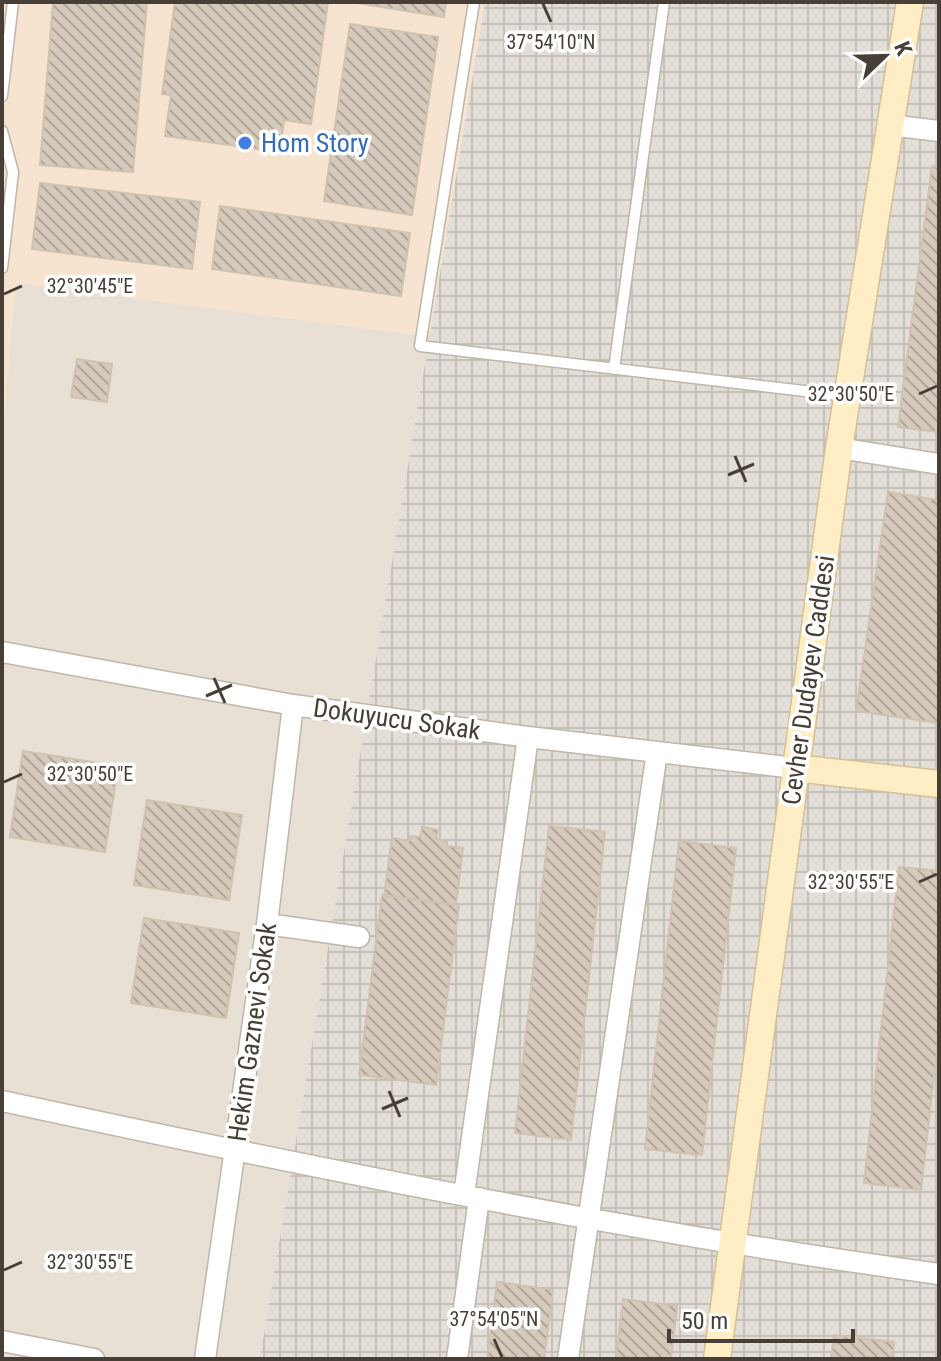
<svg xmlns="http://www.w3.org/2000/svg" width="941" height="1361" font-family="'Roboto Condensed',sans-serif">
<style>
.residential{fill:#e8e0d4}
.commercial{fill:#f6e4d1}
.industrial{fill:url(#industrial-grid)}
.building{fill:url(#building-back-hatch);stroke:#d1c1af;stroke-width:2}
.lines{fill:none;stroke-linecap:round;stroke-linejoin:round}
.lane-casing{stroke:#bfb6a9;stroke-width:13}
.street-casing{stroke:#bfb6a9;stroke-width:23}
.secondary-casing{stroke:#d5c095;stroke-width:29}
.lane{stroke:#fff;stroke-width:10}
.street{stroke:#fff;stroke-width:20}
.secondary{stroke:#ffedc5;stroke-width:26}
.ticks{fill:none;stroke:#473f35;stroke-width:3}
.shop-dot{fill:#3f7fe0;stroke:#fff;stroke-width:3}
.labels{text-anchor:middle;stroke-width:7;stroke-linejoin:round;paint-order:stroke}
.shop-label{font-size:26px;fill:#366cbe;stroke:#fff;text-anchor:start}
.street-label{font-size:26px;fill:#473f35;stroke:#fff}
.ticks-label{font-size:20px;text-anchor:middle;fill:#473f35;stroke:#fff;stroke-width:7;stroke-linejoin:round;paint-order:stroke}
</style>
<defs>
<pattern id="industrial-grid" width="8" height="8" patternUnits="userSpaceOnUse" patternTransform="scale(2)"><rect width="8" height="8" fill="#e3ded8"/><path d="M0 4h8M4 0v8" fill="none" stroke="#c4c0ba"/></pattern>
<pattern id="building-back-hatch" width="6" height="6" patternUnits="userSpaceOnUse" patternTransform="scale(2)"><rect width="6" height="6" fill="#d6cabc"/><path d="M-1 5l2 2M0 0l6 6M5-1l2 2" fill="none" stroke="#afa59a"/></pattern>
</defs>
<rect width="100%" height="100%" fill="#f4efe7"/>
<path class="residential" d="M2 2H939V1359H2Z"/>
<path class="commercial" d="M2 2H485L430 337 16 283 2 444Z"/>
<path class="industrial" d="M485 2H939V1359H260Z"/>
<path class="building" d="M53 2H147L133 172 40 165Z
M175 2H328L311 124 284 120 280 152 165 136 171 95 162 94Z
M351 2H446L444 17Z
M350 24 438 37 412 215 324 201Z
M932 166 939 167V432L898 427Z
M40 183 200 202 192 269 32 249Z
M220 206 410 233 401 296 212 269Z
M77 359 112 364 107 402 71 397Z
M888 492 939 500V723L856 711Z
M23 751 118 766 105 852 10 837Z
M147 800 242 815 229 900 134 885Z
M549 826 605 832 571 1140 515 1133Z
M422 827 438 830 436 839 447 841V846L463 848 456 905 384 896 392 838 409 841 410 836 420 837Z
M679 841 736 848 702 1155 645 1149Z
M899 867 939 871V1032L921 1190 864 1183Z
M382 895 459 905 436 1085 359 1075Z
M144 918 239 933 226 1018 131 1003Z
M497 1282 553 1290 544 1359H487Z
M623 1299 677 1306 671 1359H616Z
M834 1335 894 1342 893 1359H831Z"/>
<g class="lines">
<defs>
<path id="lane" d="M474 2 420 346 847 396
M2 96 13 2
M2 131 13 172 2 268
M614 369 664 2"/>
<path id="street" d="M889 125 939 131
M839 448 939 464
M2 652 293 705 528 737 795 768
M267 924 359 937
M2 1101C313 1168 624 1231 939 1274
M464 1195 528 737
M2 1341 94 1359
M205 1359 267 924 293 705
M457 1359 479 1198
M568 1359 657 752"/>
<path id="secondary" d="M795 768 939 784
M717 1359 839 448 910 2"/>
</defs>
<use href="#lane" class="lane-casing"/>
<use href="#street" class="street-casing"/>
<use href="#secondary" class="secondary-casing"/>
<use href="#lane" class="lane"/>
<use href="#street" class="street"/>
<use href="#secondary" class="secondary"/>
</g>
<path class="ticks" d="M543 4 551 22M4 294 22 286M919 394 937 386M735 456 746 482M728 475 754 464M214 678 225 703M206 696 232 685M4 782 22 774M919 882 937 874M389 1091 400 1117M382 1109 408 1098M4 1270 22 1262M494 1339 502 1357"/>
<circle class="shop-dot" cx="245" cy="143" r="8"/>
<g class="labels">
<g class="shop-label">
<text x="261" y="152">Hom Story</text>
</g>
<g class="street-label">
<text transform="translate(808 680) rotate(-82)" y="9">Cevher Dudayev Caddesi</text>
<text transform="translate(397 719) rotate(8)" y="9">Dokuyucu Sokak</text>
<text transform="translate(252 1032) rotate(-82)" y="9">Hekim Gaznevi Sokak</text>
</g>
</g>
<g class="ticks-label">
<text x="551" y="49">37°54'10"N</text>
<text x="90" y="293">32°30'45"E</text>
<text x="851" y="401">32°30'50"E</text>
<text x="90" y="781">32°30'50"E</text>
<text x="851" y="889">32°30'55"E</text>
<text x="90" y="1269">32°30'55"E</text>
<text x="494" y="1326">37°54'05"N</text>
</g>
<rect width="941" height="1361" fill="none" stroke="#473f35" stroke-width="8"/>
<g transform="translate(885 56) rotate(67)" stroke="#ffffff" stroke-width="6" paint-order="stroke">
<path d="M0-6L14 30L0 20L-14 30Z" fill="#473f35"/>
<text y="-12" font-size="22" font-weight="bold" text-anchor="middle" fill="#473f35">K</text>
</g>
<path d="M669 1329v12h184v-12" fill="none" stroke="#473f35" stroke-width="4"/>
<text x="681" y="1329" font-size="24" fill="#473f35" stroke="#ffffff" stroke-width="6" paint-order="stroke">50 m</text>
</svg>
